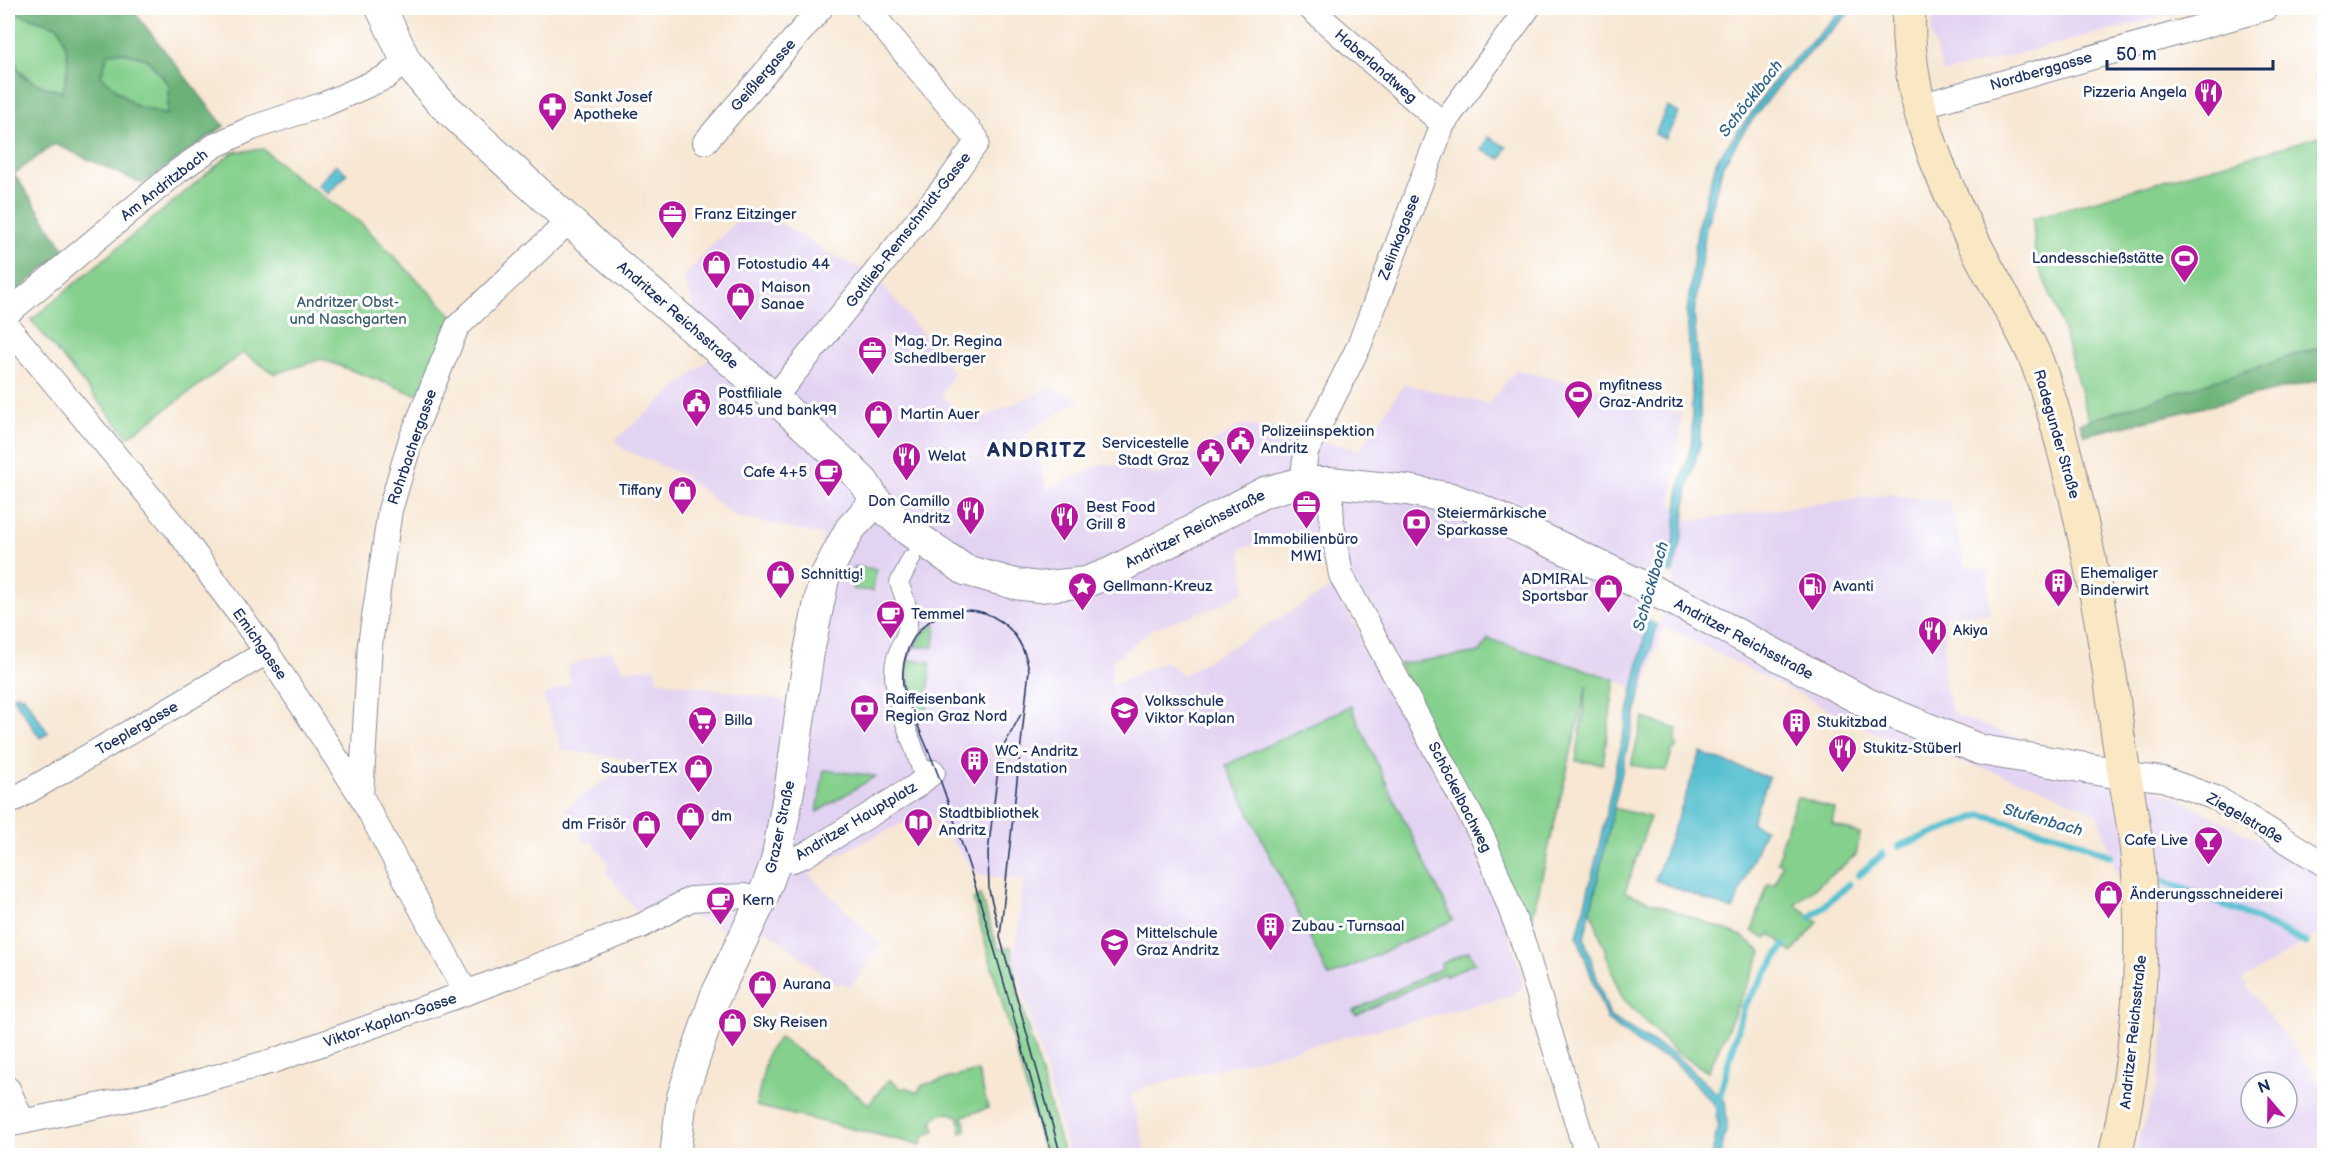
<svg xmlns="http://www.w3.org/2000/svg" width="2332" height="1163" font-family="'Balsamiq Sans',sans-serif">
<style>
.built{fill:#e3d3f2;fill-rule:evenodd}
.green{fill:#85d08d;stroke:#508076;stroke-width:1.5}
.forest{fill:#6cb278;stroke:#44706b;stroke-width:1.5;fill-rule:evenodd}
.water{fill:#54bfcf;stroke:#387796;stroke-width:1.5}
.pier{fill:#f7e7d3}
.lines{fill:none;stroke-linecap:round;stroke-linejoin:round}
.stream{stroke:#54bfcf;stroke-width:7}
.pedestrian-casing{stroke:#898b98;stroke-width:20}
.minor-casing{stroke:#898b98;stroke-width:26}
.tertiary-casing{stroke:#898b98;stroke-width:32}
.secondary-casing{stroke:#898b98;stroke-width:35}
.pedestrian{stroke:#fff;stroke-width:18}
.minor{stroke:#fff;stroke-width:24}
.tertiary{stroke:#fff;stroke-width:30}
.secondary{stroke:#fae7c3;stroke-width:33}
.tram{stroke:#1b2f5e;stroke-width:1.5}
.labels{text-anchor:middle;stroke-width:6;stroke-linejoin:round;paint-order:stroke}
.street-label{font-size:15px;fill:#1b2f5e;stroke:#fff}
.poi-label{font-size:15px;fill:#1b2f5e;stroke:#fff;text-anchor:start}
.park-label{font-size:15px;fill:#3b5f6c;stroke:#fff}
.water-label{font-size:16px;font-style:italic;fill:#2f6186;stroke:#fff}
.district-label{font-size:21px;font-weight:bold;letter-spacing:1.5px;fill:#1b2f5e;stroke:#fff}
</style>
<rect width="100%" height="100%" fill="#fff"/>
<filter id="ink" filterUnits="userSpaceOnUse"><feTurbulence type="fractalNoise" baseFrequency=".0167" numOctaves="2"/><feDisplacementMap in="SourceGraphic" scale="12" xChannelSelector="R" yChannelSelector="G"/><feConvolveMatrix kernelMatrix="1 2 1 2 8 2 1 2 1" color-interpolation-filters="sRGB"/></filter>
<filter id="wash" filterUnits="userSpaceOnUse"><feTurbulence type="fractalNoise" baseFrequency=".008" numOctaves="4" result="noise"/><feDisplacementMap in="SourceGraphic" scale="24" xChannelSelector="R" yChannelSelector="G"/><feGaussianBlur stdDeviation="1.35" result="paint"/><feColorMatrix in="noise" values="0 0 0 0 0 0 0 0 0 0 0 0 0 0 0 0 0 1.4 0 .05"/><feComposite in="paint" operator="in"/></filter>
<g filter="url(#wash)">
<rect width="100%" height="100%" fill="#f7e7d3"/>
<path class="built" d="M1935 8H2196L1943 73 1931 33Z
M747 212 776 220 827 252 876 276 954 373 941 395 972 423 1051 387 1080 400 1025 434 1039 459 1047 489 1106 463 1161 475 1242 424 1360 450 1404 384 1488 404 1516 370 1648 401 1682 415 1671 505 1691 521 1889 494 1950 502 1965 566 1989 571V614H1945L1944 685 1953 714 2177 797 2324 875V931L2242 980 2324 1088V1155H2136L2138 1141 2158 1083 2165 1027 2098 814 2033 784 1890 740 1663 626 1644 692 1591 670 1488 640 1482 652 1399 664 1338 575 1291 537 1241 548 1245 590 1222 605 1152 629 1113 661 1111 686 1165 661 1183 675 1334 586 1470 836 1503 917 1523 977 1522 988 1513 996 1144 1087 1131 1095 1147 1155H1069L1014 957 1024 880 978 875 928 811 835 856 808 874 881 945 859 977 849 987 842 982 838 985 767 931 727 932 692 916 637 911 606 872 608 863 592 842 585 844 565 808 634 760 562 750 543 696 571 683 567 667 610 650 624 670 656 668V680L782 700 805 722 813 657 822 535 735 517 683 475 623 449 615 440 710 359 684 277 713 244ZM2251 1082H2287V1118H2251Z"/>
<path class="green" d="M13 12 59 27C70 52 70 67 63 92 14 81 8 62 8 15Z
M121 52 147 59 170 86 167 115 134 105 101 76 108 53Z
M2324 135V346L2089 421 2057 309 2035 259 2033 218Z
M263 149 294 176 361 223 455 318 418 395 321 359 275 374 243 353 128 437 31 320 233 152Z
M854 567 876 569 873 591 852 589Z
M936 624 934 647H915L923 633Z
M1488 639 1615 679 1603 764 1576 761 1587 685 1528 936 1399 664 1481 652Z
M909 660 931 662 926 717 921 718C911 696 907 684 909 660Z
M1351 706 1388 787 1453 920 1329 977 1226 765Z
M1643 718 1677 729 1675 743 1678 745 1676 749H1673L1666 771 1631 765Z
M824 770 876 776 817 812Z
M1797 797 1835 809 1832 824 1860 834 1856 855 1795 904 1818 922 1792 953 1771 934 1765 939 1752 931 1768 884H1775L1782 864 1777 862 1782 849 1780 847Z
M1613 808 1650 817 1625 892 1742 936 1762 952 1708 1072 1674 1051 1621 996 1591 910Z
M980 895 998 949 1011 947 1018 993 1064 1155H1045L973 899Z
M1469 951 1475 963 1446 976 1444 973 1356 1015 1353 1011 1442 968 1441 964Z
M780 1037 869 1104 889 1079 902 1089 907 1087 916 1093 923 1085 978 1071 988 1108 963 1116 966 1130 961 1133 959 1117C950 1111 939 1112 932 1121L935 1131 924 1136 921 1145 756 1106 768 1051Z"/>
<path class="forest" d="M8 8H131L224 126 142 184 55 144 14 174 65 250 8 299V46L22 76 47 88 62 92C70 67 70 52 59 27L13 12 8 15ZM121 52 147 59 170 86 167 115 134 105 101 76 108 53Z
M2324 346V379L2084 435 2080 423Z"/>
<path class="water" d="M1845 8H1854L1788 74 1746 128 1723 165 1706 227 1694 314 1700 391V444L1688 487 1681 543 1657 624 1627 749 1584 938 1610 1017 1675 1055 1725 1101 1727 1126 1720 1155H1712L1718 1125 1715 1105 1674 1061 1646 1049 1607 1020 1577 936 1596 860 1646 630 1674 539 1680 485 1692 442V392L1687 313 1698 225 1717 160 1779 75Z
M1667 107 1679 113 1665 139 1655 134Z
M1488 137 1507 147 1501 159 1482 150Z
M336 164 347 174 328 194 318 185Z
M18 694 21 697 23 695 48 733 40 738 13 697Z
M1701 753 1769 778 1751 823 1765 829 1733 910 1655 880Z"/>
<path class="pier" d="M1661 570 1675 576 1660 625 1646 619Z"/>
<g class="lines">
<path class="stream" d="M1899 846 1982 815 2065 837 2111 856
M1859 875 1883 854
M2164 881 2239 911 2306 943
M1811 917 1849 884
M1718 1102 1744 1006 1784 946"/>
</g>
</g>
<g filter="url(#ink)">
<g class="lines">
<defs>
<path id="pedestrian" d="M911 559 899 583C906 600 912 617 905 636 899 650 893 660 894 676 896 707 912 739 921 769"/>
<path id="minor" d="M1310 8 1443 124
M1920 106 2267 8
M705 142 821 8
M8 313 178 171 214 146 252 128 325 104 386 77 406 61
M8 327 175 527 267 652 361 796 466 993
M774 398 947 184 977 142 976 138 867 8
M1302 482 1306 452 1359 346 1443 124 1528 8
M1330 482 1332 524 1341 575 1484 840 1523 942 1587 1156
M2126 775 2163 779 2218 799 2324 864
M361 796 370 644 390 510 411 439 457 327 569 221
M8 803 267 652
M776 861 792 860 805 855 916 786 933 772
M8 1089 23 1122
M8 1125 153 1094 273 1061 466 993 641 926 691 899 744 896 762 899"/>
<path id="tertiary" d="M381 8 406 61 440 102 599 248 774 398 850 468 864 482 876 501 909 531 965 570 1015 584 1039 587 1086 582 1110 573 1265 492 1302 482H1330L1407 490 1451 498 1482 510 1679 603 1867 703 1981 750 2126 775
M675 1156 682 1097 715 997 762 899 776 861 790 785 809 652 824 578 850 529 876 501"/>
<path id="secondary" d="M1909 8C1904 97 1942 184 1984 262 2001 295 2023 327 2037 362 2053 405 2064 450 2075 494 2093 572 2108 650 2117 729 2123 775 2135 819 2138 865 2146 963 2137 1060 2115 1156"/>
</defs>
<use href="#pedestrian" class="pedestrian-casing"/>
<use href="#minor" class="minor-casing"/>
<use href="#tertiary" class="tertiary-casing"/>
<use href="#secondary" class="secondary-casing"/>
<use href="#pedestrian" class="pedestrian"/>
<use href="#minor" class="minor"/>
<use href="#tertiary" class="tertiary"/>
<use href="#secondary" class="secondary"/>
<path class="tram" d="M998 926 989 890 988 853 1000 753 1021 714
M1052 1156C1018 1032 985 908 943 788 931 753 914 721 903 686 896 596 1013 580 1029 670L1000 937 1061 1156"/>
</g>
</g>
<defs>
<symbol id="restaurant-pin" viewBox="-11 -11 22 30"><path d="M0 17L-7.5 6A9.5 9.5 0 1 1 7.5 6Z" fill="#b5179e" stroke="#fff"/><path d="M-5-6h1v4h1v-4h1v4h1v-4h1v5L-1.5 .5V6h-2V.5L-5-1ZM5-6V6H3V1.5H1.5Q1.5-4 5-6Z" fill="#fff"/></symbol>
<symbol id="pharmacy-pin" viewBox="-11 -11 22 30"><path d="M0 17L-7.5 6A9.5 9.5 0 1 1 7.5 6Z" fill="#b5179e" stroke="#fff"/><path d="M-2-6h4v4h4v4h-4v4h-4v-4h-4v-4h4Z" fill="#fff"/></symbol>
<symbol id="office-pin" viewBox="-11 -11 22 30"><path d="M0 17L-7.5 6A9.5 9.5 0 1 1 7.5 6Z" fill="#b5179e" stroke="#fff"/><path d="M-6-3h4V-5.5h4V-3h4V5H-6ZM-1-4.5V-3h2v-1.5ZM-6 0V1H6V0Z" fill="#fff"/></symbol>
<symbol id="stadium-pin" viewBox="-11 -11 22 30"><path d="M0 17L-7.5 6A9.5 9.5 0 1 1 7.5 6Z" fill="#b5179e" stroke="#fff"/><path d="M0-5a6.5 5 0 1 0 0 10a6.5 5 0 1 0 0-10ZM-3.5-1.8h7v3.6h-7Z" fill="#fff"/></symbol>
<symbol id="shop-pin" viewBox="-11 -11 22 30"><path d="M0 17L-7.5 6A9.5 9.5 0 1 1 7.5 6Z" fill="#b5179e" stroke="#fff"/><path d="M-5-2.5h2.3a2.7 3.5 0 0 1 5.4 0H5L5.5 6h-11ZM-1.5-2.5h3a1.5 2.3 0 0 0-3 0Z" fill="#fff"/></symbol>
<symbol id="civic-pin" viewBox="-11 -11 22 30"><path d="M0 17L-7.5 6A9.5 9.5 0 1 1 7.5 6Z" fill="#b5179e" stroke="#fff"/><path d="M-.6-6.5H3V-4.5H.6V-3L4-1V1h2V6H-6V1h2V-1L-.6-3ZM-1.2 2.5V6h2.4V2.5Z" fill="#fff"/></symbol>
<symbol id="cafe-pin" viewBox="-11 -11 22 30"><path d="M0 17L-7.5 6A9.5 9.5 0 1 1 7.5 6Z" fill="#b5179e" stroke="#fff"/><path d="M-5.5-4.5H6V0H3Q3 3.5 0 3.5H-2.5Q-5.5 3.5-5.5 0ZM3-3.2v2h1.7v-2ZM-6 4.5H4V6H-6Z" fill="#fff"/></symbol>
<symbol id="bank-pin" viewBox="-11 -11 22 30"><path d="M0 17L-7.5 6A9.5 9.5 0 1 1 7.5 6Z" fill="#b5179e" stroke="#fff"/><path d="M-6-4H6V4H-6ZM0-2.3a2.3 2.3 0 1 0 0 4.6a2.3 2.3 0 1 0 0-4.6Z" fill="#fff"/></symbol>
<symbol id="building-pin" viewBox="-11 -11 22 30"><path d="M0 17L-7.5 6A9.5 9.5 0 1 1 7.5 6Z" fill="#b5179e" stroke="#fff"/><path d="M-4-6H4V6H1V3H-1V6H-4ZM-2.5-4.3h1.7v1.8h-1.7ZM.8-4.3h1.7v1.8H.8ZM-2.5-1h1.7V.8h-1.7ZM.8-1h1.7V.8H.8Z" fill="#fff"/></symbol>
<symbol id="sight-pin" viewBox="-11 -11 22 30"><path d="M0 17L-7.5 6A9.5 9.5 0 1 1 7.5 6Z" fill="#b5179e" stroke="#fff"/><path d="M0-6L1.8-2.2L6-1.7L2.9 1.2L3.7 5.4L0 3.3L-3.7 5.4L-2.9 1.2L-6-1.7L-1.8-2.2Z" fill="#fff"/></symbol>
<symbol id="fuel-pin" viewBox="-11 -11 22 30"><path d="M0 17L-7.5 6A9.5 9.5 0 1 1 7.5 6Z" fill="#b5179e" stroke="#fff"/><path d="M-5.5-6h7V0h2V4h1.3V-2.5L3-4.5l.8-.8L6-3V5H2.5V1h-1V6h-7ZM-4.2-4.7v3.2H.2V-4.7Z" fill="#fff"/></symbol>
<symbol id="school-pin" viewBox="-11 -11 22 30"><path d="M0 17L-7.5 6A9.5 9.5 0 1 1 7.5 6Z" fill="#b5179e" stroke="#fff"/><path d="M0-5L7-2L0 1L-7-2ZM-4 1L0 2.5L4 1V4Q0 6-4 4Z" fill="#fff"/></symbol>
<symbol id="supermarket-pin" viewBox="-11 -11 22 30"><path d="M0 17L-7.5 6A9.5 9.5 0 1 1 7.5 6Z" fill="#b5179e" stroke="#fff"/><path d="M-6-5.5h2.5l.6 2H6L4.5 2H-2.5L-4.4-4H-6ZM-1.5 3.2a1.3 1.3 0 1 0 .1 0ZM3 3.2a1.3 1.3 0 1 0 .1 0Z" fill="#fff"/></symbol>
<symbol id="library-pin" viewBox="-11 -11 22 30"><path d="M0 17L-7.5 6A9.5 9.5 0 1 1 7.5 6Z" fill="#b5179e" stroke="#fff"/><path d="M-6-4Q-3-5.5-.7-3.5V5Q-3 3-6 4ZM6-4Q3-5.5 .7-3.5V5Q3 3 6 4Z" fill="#fff"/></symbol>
<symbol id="bar-pin" viewBox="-11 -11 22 30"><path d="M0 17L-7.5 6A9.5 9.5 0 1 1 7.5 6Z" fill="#b5179e" stroke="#fff"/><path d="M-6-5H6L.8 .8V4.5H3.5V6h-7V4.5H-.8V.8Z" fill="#fff"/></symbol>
</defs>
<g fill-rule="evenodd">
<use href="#restaurant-pin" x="2192" y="76" width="33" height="45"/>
<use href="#pharmacy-pin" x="536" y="90" width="33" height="45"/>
<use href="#office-pin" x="656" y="198" width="33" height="45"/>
<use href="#stadium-pin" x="2168" y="242" width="33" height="45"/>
<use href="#shop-pin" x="700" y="248" width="33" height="45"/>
<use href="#shop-pin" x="724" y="280" width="33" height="45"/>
<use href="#office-pin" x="856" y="334" width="33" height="45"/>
<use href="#stadium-pin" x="1562" y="378" width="33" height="45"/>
<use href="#civic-pin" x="680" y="386" width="33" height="45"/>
<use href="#shop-pin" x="862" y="398" width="33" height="45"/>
<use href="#civic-pin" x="1224" y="424" width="33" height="45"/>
<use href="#civic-pin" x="1194" y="436" width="33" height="45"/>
<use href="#restaurant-pin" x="890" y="440" width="33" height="45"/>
<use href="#cafe-pin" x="812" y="456" width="33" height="45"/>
<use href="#shop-pin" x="666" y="474" width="33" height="45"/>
<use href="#office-pin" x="1290" y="488" width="33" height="45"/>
<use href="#restaurant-pin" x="954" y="494" width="33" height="45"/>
<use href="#restaurant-pin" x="1048" y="500" width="33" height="45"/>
<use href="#bank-pin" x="1400" y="506" width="33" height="45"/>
<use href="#shop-pin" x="764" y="558" width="33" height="45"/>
<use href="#building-pin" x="2042" y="566" width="33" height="45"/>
<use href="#sight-pin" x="1066" y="570" width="33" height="45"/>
<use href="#fuel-pin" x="1796" y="570" width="33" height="45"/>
<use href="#shop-pin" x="1592" y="572" width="33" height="45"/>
<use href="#cafe-pin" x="874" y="598" width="33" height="45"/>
<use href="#restaurant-pin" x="1916" y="614" width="33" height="45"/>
<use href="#bank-pin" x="848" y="692" width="33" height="45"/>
<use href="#school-pin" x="1108" y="694" width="33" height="45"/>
<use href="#supermarket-pin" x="686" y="704" width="33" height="45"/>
<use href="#building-pin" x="1780" y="706" width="33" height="45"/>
<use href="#restaurant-pin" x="1826" y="732" width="33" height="45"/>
<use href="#building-pin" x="958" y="744" width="33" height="45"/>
<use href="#shop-pin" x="682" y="752" width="33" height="45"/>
<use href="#shop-pin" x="674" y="800" width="33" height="45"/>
<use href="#library-pin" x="902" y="806" width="33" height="45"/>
<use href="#shop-pin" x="630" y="808" width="33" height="45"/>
<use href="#bar-pin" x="2192" y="824" width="33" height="45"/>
<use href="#shop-pin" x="2092" y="878" width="33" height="45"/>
<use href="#cafe-pin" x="704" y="884" width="33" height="45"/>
<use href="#building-pin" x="1254" y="910" width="33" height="45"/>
<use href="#school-pin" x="1098" y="926" width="33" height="45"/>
<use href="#shop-pin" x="746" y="968" width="33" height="45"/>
<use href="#shop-pin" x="716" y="1006" width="33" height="45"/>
</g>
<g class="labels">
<g class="street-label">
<text transform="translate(1376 66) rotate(41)" y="5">Haberlandtweg</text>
<text transform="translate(2041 71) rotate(-16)" y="5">Nordberggasse</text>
<text transform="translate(763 75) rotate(-49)" y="5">Geißlergasse</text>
<text transform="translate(164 185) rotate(-38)" y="5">Am Andritzbach</text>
<text transform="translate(908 230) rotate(-52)" y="5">Gottlieb-Remschmidt-Gasse</text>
<text transform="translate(1399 237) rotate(-69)" y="5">Zelinkagasse</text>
<text transform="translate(678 315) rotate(41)" y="5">Andritzer Reichsstraße</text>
<text transform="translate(2057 434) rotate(74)" y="5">Radegunder Straße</text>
<text transform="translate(412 447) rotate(-71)" y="5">Rohrbachergasse</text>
<text transform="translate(1195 529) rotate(-27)" y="5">Andritzer Reichsstraße</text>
<text transform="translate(1744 639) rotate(28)" y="5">Andritzer Reichsstraße</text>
<text transform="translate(260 644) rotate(55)" y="5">Emichgasse</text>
<text transform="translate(137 728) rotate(-30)" y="5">Toeplergasse</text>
<text transform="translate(1460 797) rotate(63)" y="5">Schöckelbachweg</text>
<text transform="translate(2245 818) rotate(30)" y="5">Ziegelstraße</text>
<text transform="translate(856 821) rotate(-31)" y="5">Andritzer Hauptplatz</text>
<text transform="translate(780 827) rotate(-78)" y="5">Grazer Straße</text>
<text transform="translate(390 1020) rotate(-19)" y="5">Viktor-Kaplan-Gasse</text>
<text transform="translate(2133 1032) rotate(-84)" y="5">Andritzer Reichsstraße</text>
</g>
<g class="poi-label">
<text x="2187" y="97" text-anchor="end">Pizzeria Angela</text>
<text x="574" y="102">Sankt Josef<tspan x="574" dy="17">Apotheke</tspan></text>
<text x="694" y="219">Franz Eitzinger</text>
<text x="2164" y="263" text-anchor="end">Landesschießstätte</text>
<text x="737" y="269">Fotostudio 44</text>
<text x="761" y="292">Maison<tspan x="761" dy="17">Sanae</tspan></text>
<text x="894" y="346">Mag. Dr. Regina<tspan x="894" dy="17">Schedlberger</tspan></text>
<text x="1599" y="390">myfitness<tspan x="1599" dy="17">Graz-Andritz</tspan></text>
<text x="718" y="398">Postfiliale<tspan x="718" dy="17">8045 und bank99</tspan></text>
<text x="900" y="419">Martin Auer</text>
<text x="1261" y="436">Polizeiinspektion<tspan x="1261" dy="17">Andritz</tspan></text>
<text x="1189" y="448" text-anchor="end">Servicestelle<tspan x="1189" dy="17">Stadt Graz</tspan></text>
<text x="928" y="461">Welat</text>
<text x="807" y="477" text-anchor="end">Cafe 4+5</text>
<text x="662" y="495" text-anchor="end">Tiffany</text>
<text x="950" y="506" text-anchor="end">Don Camillo<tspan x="950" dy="17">Andritz</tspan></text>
<text x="1086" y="512">Best Food<tspan x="1086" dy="17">Grill 8</tspan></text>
<text x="1437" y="518">Steiermärkische<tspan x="1437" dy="17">Sparkasse</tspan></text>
<text x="1306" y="544" text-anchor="middle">Immobilienbüro<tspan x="1306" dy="17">MWI</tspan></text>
<text x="2080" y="578">Ehemaliger<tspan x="2080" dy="17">Binderwirt</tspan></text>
<text x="801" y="579">Schnittig!</text>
<text x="1588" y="584" text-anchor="end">ADMIRAL<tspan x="1588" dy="17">Sportsbar</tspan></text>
<text x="1103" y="591">Gellmann-Kreuz</text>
<text x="1833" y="591">Avanti</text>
<text x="911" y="619">Temmel</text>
<text x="1953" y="635">Akiya</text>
<text x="885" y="704">Raiffeisenbank<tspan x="885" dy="17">Region Graz Nord</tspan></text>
<text x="1145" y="706">Volksschule<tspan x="1145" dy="17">Viktor Kaplan</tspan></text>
<text x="724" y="725">Billa</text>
<text x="1817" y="727">Stukitzbad</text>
<text x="1863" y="753">Stukitz-Stüberl</text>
<text x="995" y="756">WC - Andritz<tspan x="995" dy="17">Endstation</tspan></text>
<text x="677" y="773" text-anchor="end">SauberTEX</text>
<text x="939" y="818">Stadtbibliothek<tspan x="939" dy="17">Andritz</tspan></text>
<text x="711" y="821">dm</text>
<text x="626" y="829" text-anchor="end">dm Frisör</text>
<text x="2188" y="845" text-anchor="end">Cafe Live</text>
<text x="2130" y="899">Änderungsschneiderei</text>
<text x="742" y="905">Kern</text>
<text x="1292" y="931">Zubau - Turnsaal</text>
<text x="1136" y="938">Mittelschule<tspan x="1136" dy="17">Graz Andritz</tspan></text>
<text x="783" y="989">Aurana</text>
<text x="753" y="1027">Sky Reisen</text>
</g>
<g class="park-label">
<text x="348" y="307">Andritzer Obst-<tspan x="348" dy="17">und Naschgarten</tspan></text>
</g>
<g class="water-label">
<text transform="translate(1750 98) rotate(-52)" y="6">Schöcklbach</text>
<text transform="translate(1650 586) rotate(-74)" y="6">Schöcklbach</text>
<text transform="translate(2043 819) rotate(16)" y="6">Stufenbach</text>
</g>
<g class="district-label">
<text x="1037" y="457">ANDRITZ</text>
</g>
</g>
<rect width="2332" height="1163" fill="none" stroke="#fff" stroke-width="30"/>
<g transform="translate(2269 1100) rotate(340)"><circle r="28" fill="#ffffff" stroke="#a4acbf" stroke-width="1.5"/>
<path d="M0-4.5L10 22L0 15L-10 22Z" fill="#b5179e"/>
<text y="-9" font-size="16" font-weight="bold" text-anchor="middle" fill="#1b2f5e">N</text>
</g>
<path d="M2107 60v9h166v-9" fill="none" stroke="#1b2f5e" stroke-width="3"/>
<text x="2116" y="60" font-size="18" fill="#1b2f5e" stroke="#ffffff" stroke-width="4.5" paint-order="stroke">50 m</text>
</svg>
